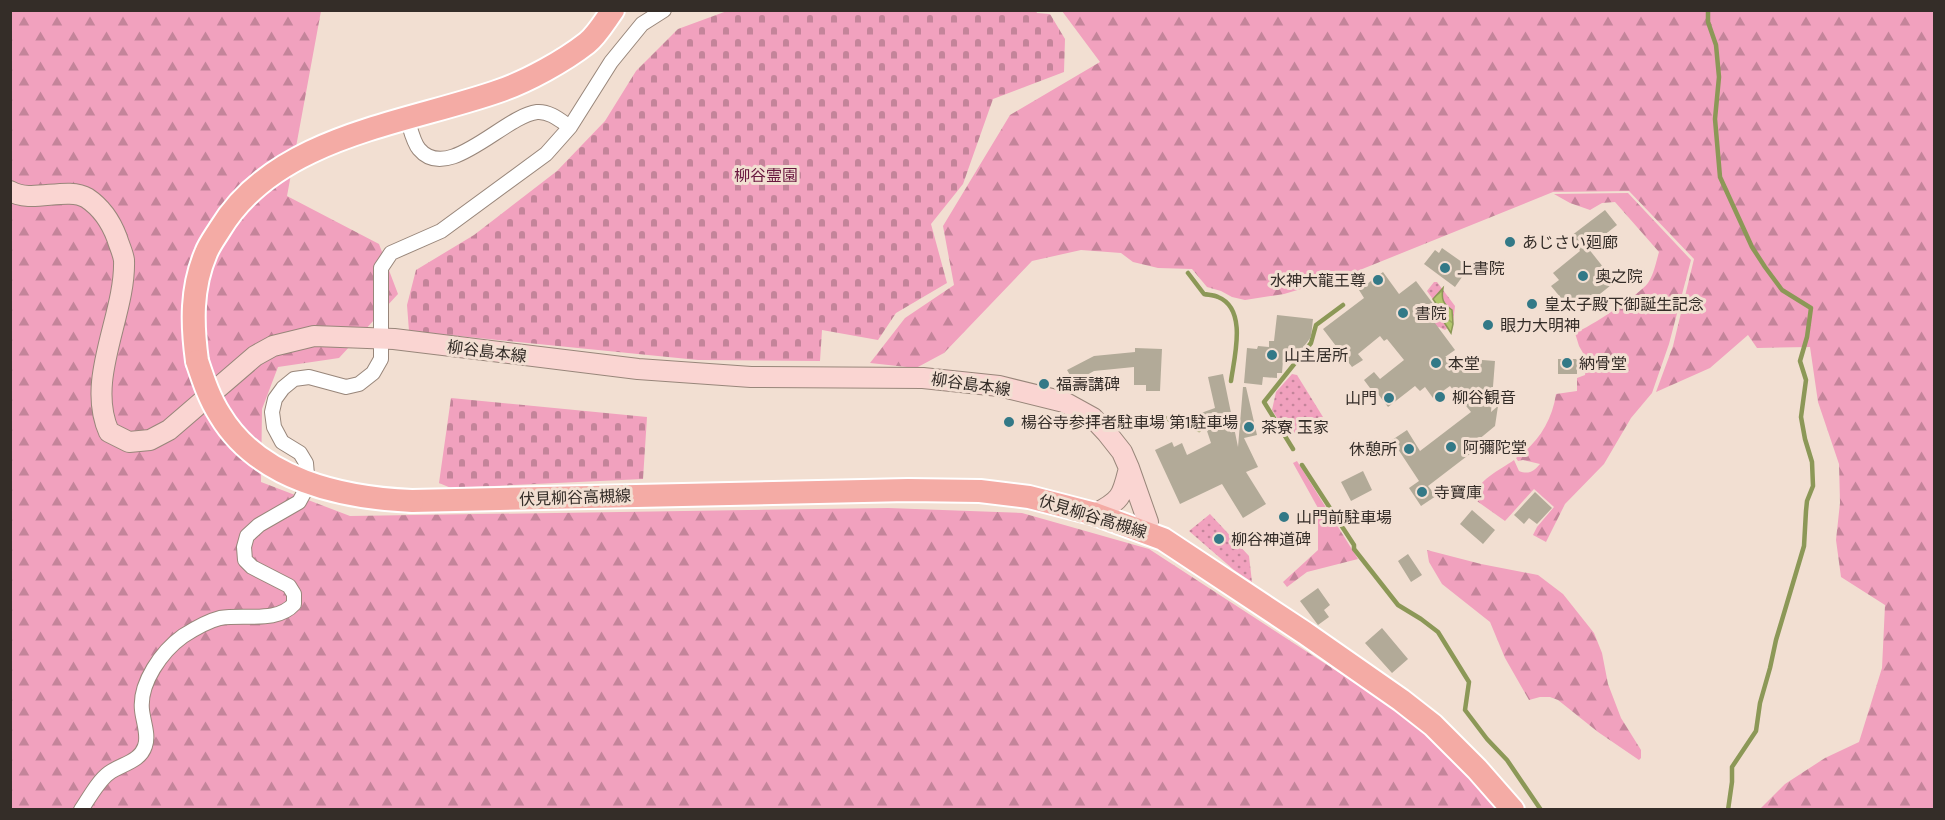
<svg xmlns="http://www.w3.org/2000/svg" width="1945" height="820" font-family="'DM Sans','Noto Sans JP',sans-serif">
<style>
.grass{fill:url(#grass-dots)}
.forest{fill:url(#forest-firs)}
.cemetery{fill:url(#cemetery-stones)}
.water{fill:url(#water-waves);stroke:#8c9857;stroke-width:1.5}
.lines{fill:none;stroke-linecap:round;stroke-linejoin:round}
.stream{stroke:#8c9857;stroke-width:4.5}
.building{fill:#b2aa98}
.street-casing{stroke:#98867a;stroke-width:16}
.secondary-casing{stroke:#98867a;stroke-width:22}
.primary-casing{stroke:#fff;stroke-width:26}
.street{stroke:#fff;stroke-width:14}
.secondary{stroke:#fad5d2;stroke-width:20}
.primary{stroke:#f4aba5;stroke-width:22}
.primary-bridge-casing{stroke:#fff;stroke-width:26;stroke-linecap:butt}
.primary-bridge{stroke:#f4aba5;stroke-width:22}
.poi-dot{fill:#337987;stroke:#f2dfd2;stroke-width:2}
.labels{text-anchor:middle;stroke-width:6;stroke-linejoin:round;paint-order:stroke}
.park-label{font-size:16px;fill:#68173e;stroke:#f2dfd2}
.poi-label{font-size:16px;fill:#342d28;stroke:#f2dfd2;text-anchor:start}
.street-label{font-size:16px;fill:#342d28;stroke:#f2dfd2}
</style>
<defs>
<pattern id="grass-dots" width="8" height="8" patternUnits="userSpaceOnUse" patternTransform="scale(1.5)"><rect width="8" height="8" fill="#f1a1be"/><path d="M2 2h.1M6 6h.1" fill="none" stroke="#c4849a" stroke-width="1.8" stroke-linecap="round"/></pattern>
<pattern id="forest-firs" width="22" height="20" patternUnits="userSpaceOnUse" patternTransform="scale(1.5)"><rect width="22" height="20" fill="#f1a1be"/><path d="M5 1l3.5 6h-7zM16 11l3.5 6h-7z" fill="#c4849a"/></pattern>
<pattern id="cemetery-stones" width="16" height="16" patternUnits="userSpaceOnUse" patternTransform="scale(1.5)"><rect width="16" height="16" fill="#f1a1be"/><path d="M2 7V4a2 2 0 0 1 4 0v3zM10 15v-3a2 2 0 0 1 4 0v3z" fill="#c4849a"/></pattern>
<pattern id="water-waves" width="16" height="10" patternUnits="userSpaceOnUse" patternTransform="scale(1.5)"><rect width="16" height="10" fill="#b1c66b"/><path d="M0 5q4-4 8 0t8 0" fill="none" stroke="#99aa5d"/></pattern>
</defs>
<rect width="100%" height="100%" fill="#f2dfd2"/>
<path class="grass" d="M1434 282H1437L1455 306 1453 323 1445 330 1439 327 1432 332 1424 322 1439 311V308L1427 291Z
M1292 374 1297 375 1323 417 1301 432 1298 431 1289 436 1272 410 1276 392Z
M1210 514 1249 556 1252 582 1234 570 1189 531Z"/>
<path class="forest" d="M10 11H321L287 196 379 244 398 294 339 358 278 367 262 409 261 482 350 516 888 508 1022 513 1149 549 1412 720 1447 753 1499 809H11Z
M1062 11H1934V809H1760L1785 784 1825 758 1859 742 1882 668 1885 605 1841 577 1836 540 1840 503 1839 464 1818 402 1810 347 1757 348 1748 335 1710 368 1656 392 1673 346 1694 259 1629 191 1553 192 1345 276 1284 294 1245 300 1232 297 1221 291 1207 287 1192 269 1158 268 1133 262 1121 253 1081 250 1032 261 944 353 916 368 870 363 905 318 954 285 943 226 1010 115 1100 62Z
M1628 193 1691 260 1669 344 1652 393 1631 418 1604 464 1565 504 1546 542 1533 535 1537 527 1554 507 1534 489 1505 521 1474 499C1476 480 1500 470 1514 460L1519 471C1529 475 1534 471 1540 464L1523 460 1518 461 1516 458C1538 443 1552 421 1556 394L1577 391V378L1585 375 1587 360 1579 346 1575 333C1590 327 1639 295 1648 283 1654 274 1656 262 1659 252L1615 202 1602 203 1590 210 1570 203 1554 194Z
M1297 461 1358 559 1307 572 1287 587 1283 582 1318 550V508L1293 463Z
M1427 550 1481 564 1538 575 1563 594 1594 633 1602 653 1608 684 1621 718 1641 750V758L1639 760 1598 732 1558 700 1550 697H1540L1529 700 1505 658 1490 622 1442 584 1429 562Z"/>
<path class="cemetery" d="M1036 11 1037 13 1050 14 1065 39 1064 72 993 99 963 184 931 224 947 283 896 313 878 340 822 330 820 361 698 360 409 331 407 305 416 270 474 235 557 171 605 121 636 71 678 29 727 11Z
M451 398 647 417 643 479 451 488 439 483Z"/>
<path class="water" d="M1443 288C1441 299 1443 304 1452 310L1453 324 1451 333 1442 319 1443 314 1433 299Z"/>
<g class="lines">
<path class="stream" d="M1708 10V22L1716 45 1719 77 1715 119 1720 177 1752 247 1765 267 1782 290 1811 308 1807 337 1800 361 1806 380 1801 417 1805 439 1812 462 1813 486 1807 501 1806 511 1804 546 1776 640 1770 668 1760 703 1756 731 1732 767V782L1728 810
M1188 273 1204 294C1208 295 1214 295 1218 297 1248 309 1234 358 1231 381
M1159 416 1199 430
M1293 449 1264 402 1311 343 1316 325 1343 305
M1302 465 1354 545V549L1398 605 1421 619 1438 632 1469 682 1465 710 1487 739 1507 760 1541 810"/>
</g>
<path class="building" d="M1605 210 1617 225 1588 248 1615 282 1581 309 1573 298 1566 304 1551 286 1559 280 1553 273 1580 251 1571 236Z
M1442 248 1469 267 1455 287 1424 264 1435 250 1439 253Z
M1383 272 1399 294 1416 281 1437 309 1429 315 1455 350 1445 357 1495 361 1491 412 1498 406 1495 426 1472 445 1475 450 1428 486 1436 496 1421 506 1409 488 1419 481 1392 440 1407 430 1420 451 1471 412 1450 386 1433 398 1425 387 1420 391 1415 386 1388 407 1375 390 1373 392 1364 380 1374 372 1380 379 1404 360 1387 339 1384 341 1380 336 1358 354 1363 360 1352 367 1323 329 1364 298 1359 290Z
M1277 315 1313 319 1311 337 1293 361 1283 360 1282 373H1277V378L1263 377 1262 385 1244 383 1247 348 1257 349 1258 346 1269 347V341H1274Z
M1135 348 1162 349 1160 391H1146V385H1134V367L1094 371 1074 382 1067 370 1094 356 1135 352Z
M1558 359H1577V374H1558Z
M1223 374 1238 447 1243 387H1246L1257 435 1244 438 1258 467 1246 472 1266 504 1243 518 1222 484 1180 504 1155 450 1172 442 1174 447 1182 443 1187 455 1211 443 1201 413 1215 408 1208 377Z
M1363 471 1372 490 1351 501 1341 482Z
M1535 492 1552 508 1537 524 1529 518 1524 524 1514 515Z
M1472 510 1495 530 1483 544 1460 524Z
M1408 554 1422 575 1411 582 1398 561Z
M1318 588 1330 605 1324 610 1329 617 1318 625 1300 601Z
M1382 628 1408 659 1392 673 1365 643Z"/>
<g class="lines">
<defs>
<path id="street" d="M407 118C410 127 413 142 419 149 448 184 504 116 537 112 550 111 561 121 570 127
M81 810C89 798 98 781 109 773 121 764 140 762 145 746 149 735 143 721 142 710 139 683 162 651 183 636 194 629 208 621 220 618 245 614 277 623 294 604V594L289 586 252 567 245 560 244 547 247 536 259 525 299 502 305 491 307 475 306 463 300 453 282 442 274 427 272 412 275 399 283 388 294 379 309 377 346 387 359 384 373 373 381 359V268L391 253 441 231 546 154 570 127 611 62 642 24 664 10"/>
<path id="secondary" d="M10 191C31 204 67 186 87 198 102 208 111 222 117 238 119 245 123 253 124 260 126 315 85 379 109 432L129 442 150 440 169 430 255 356 273 346 314 336 394 339 638 369 751 377 923 378 999 386 1064 402 1093 418 1107 433 1122 452 1129 468 1148 522 1147 532
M1095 514C1122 500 1122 496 1129 468"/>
<path id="primary" d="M197 361C192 324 191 288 206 253 209 245 215 237 220 229 276 136 405 124 499 91 528 81 564 61 587 43 597 35 605 21 613 10
M412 501 908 490 980 491 1029 497 1095 514 1163 539 1305 633 1401 700 1433 725 1477 769 1513 810"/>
</defs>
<use href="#street" class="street-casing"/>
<use href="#secondary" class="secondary-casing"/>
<use href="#primary" class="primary-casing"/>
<use href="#street" class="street"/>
<use href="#secondary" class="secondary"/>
<use href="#primary" class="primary"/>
<defs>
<path id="primary-bridge" d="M197 361C203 379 209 398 220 415 259 480 342 498 412 501"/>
</defs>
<use href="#primary-bridge" class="primary-bridge-casing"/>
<use href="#primary-bridge" class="primary-bridge"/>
</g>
<g class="poi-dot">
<circle cx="1510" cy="242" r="6"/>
<circle cx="1445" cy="268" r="6"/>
<circle cx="1583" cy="276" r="6"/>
<circle cx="1378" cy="280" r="6"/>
<circle cx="1532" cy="304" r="6"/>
<circle cx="1403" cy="313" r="6"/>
<circle cx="1488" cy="325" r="6"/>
<circle cx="1272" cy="355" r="6"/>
<circle cx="1436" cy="363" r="6"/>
<circle cx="1567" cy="363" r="6"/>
<circle cx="1044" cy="384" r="6"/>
<circle cx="1440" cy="397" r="6"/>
<circle cx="1389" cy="398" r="6"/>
<circle cx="1009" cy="422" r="6"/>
<circle cx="1249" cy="427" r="6"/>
<circle cx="1451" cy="447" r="6"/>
<circle cx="1409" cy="449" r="6"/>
<circle cx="1422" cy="492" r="6"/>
<circle cx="1284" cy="517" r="6"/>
<circle cx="1219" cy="539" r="6"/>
</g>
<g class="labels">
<g class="park-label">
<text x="766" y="181">柳谷霊園</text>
</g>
<g class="poi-label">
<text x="1522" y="248">あじさい廻廊</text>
<text x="1457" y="274">上書院</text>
<text x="1595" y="282">奥之院</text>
<text x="1366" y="286" text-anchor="end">水神大龍王尊</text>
<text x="1544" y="310">皇太子殿下御誕生記念</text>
<text x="1415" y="319">書院</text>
<text x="1500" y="331">眼力大明神</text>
<text x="1284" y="361">山主居所</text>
<text x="1448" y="369">本堂</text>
<text x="1579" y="369">納骨堂</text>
<text x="1056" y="390">福壽講碑</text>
<text x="1452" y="403">柳谷観音</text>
<text x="1377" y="404" text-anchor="end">山門</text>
<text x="1021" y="428">楊谷寺参拝者駐車場 第1駐車場</text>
<text x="1261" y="433">茶寮 玉家</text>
<text x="1463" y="453">阿彌陀堂</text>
<text x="1397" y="455" text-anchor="end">休憩所</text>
<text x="1434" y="498">寺寶庫</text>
<text x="1296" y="523">山門前駐車場</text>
<text x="1231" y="545">柳谷神道碑</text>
</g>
<g class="street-label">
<text transform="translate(487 351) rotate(7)" y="6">柳谷島本線</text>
<text transform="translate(971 384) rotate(8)" y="6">柳谷島本線</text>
<text transform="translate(575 497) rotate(-2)" y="6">伏見柳谷高槻線</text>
<text transform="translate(1093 516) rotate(17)" y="6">伏見柳谷高槻線</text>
</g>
</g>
<rect width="1945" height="820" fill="none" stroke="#342d28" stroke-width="24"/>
</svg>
